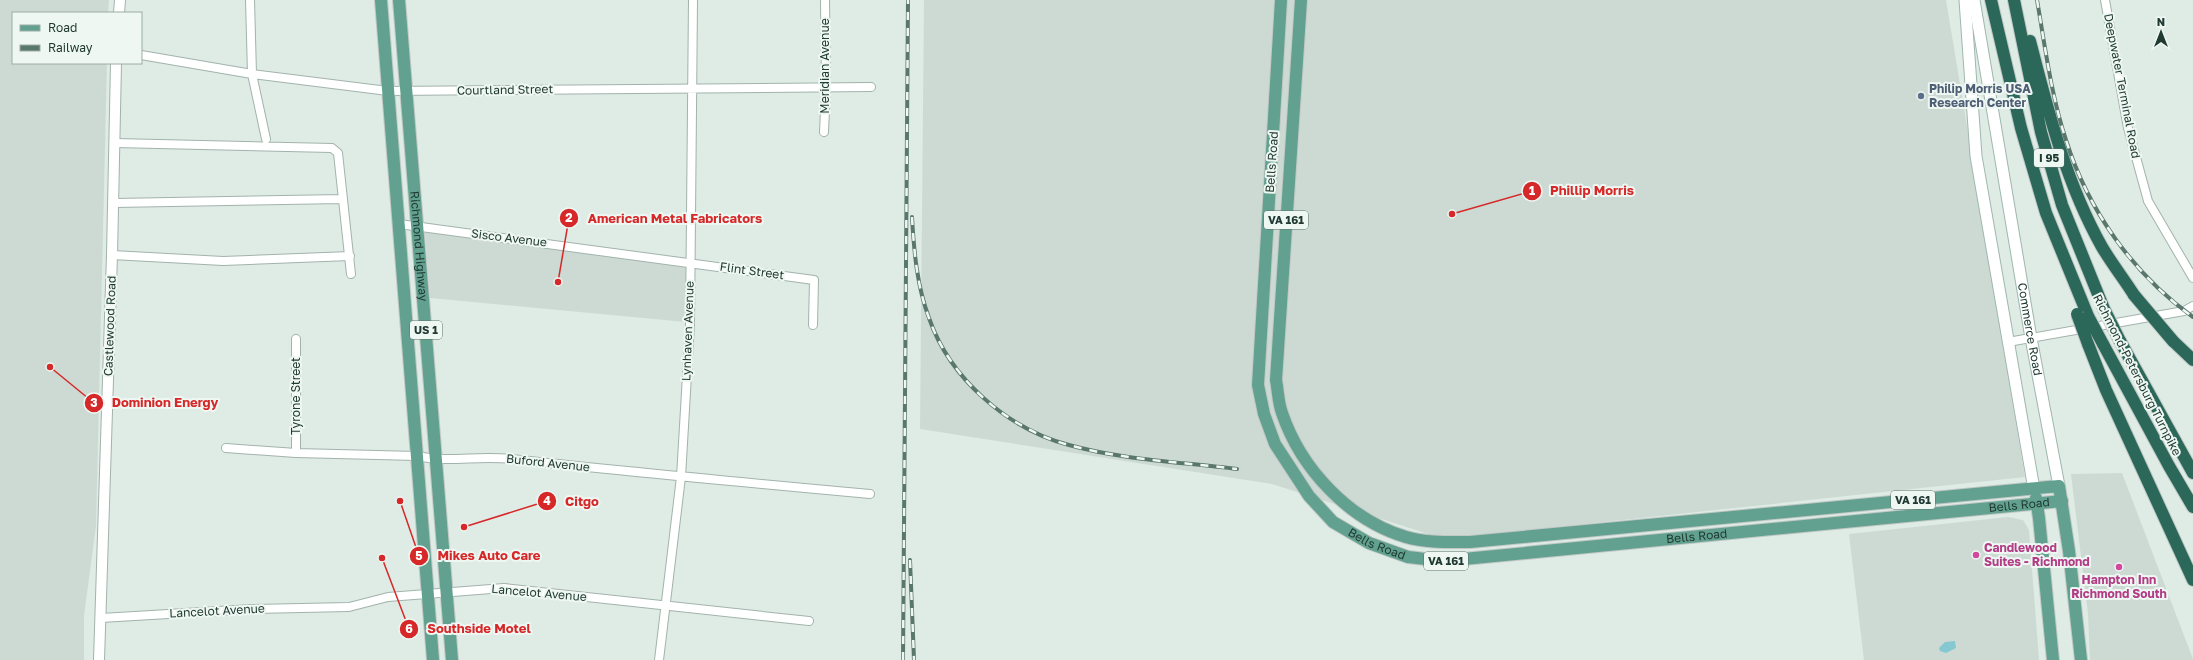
<svg xmlns="http://www.w3.org/2000/svg" width="2193" height="660" font-family="'Golos Text',sans-serif">
<style>
.built{fill:#cddad4}
.water{fill:#85c8d2}
.lines{fill:none;stroke-linecap:round;stroke-linejoin:round}
.minor-casing{stroke:#a2b3ac;stroke-width:10}
.tertiary-casing{stroke:#a2b3ac;stroke-width:12}
.secondary-casing{stroke:#9eb7ad;stroke-width:13}
.primary-casing{stroke:#c1c8c6;stroke-width:14}
.motorway-casing{stroke:#c1c8c6;stroke-width:14}
.minor{stroke:#fff;stroke-width:8}
.tertiary{stroke:#fff;stroke-width:10}
.secondary{stroke:#fff;stroke-width:11}
.primary{stroke:#62a18f;stroke-width:12}
.motorway{stroke:#2b6859;stroke-width:12}
.rail-casing{stroke:#5a776e;stroke-width:4}
.rail{stroke:#eff7f3;stroke-width:2.5;stroke-dasharray:8;stroke-linecap:butt}
.motorway-bridge-casing{stroke:#c1c8c6;stroke-width:14;stroke-linecap:butt}
.motorway-bridge{stroke:#2b6859;stroke-width:12}
.service-dot{fill:#5c6f8a;stroke:#eff7f3;stroke-width:1.5}
.hotel-dot{fill:#d1479c;stroke:#eff7f3;stroke-width:1.5}
.labels{text-anchor:middle;stroke-width:4;stroke-linejoin:round;paint-order:stroke}
.shield{fill:#eff7f3;stroke:#5e736d;stroke-width:1}
.shield-label{font-size:11px;font-weight:bold;fill:#203b33}
.street-label{font-size:12px;fill:#203b33;stroke:#eff7f3}
.service-label{font-size:12px;font-weight:bold;fill:#4e5e75;stroke:#eff7f3;text-anchor:start}
.hotel-label{font-size:12px;font-weight:bold;fill:#b23c85;stroke:#eff7f3;text-anchor:start}
.leader{fill:none;stroke:#d62828;stroke-width:1.5}
.callout-dot{fill:#d62828;stroke:#eff7f3;stroke-width:1.5}
.mark-label{font-size:12px;text-anchor:middle;font-weight:bold;fill:#fff}
.callout-label{font-size:13px;text-anchor:middle;font-weight:bold;fill:#d62828;stroke:#eff7f3;stroke-width:4;stroke-linejoin:round;paint-order:stroke}
</style>
<rect width="100%" height="100%" fill="#dfebe5"/>
<path class="built" d="M0 0H109L108 13H13V63H107L96 526 84 616V660H0Z
M924 0H1946L2025 477 1444 539 1272 484 920 429Z
M425 232 687 267 686 322 430 298Z
M2122 473 2193 659V660H2090L2088 614 2071 474Z
M2008 517 2023 520 2029 530 2039 660H1864L1849 534Z"/>
<path class="water" d="M1955 641 1956 648 1946 653 1940 651 1939 648 1945 642Z"/>
<g class="lines">
<defs>
<path id="minor" d="M250 0 252 74 266 139
M2105 0 2128 128 2148 201 2193 278
M141 55 252 74 388 91 871 87
M824 132 826 88 825 0
M115 143 332 148 338 153 351 274
M114 203 342 199
M399 224 814 280 813 325
M112 255 223 261 350 256
M2008 342 2184 311 2193 306
M226 448 296 453 417 456C448 463 479 455 511 459 630 472 750 483 870 494
M296 453V339
M101 618 252 609 349 607 388 597 504 588 809 621
M659 660 681 477 690 324 693 0"/>
<path id="tertiary" d="M119 13 120 0
M99 660 112 255 116 63"/>
<g id="secondary">
<path d="M1965 0 1976 156 2034 489"/>
<path id="s1" d="M1974 0 2031 338 2059 486"/>
</g>
<g id="primary">
<path d="M381 0 433 660"/>
<path id="s2" d="M399 0 452 660"/>
<path id="s3" d="M1281 0 1258 385 1264 414 1275 444 1309 496 1333 522 1369 543 1408 557 1443 561 2062 501"/>
<path d="M1301 0 1276 380C1278 390 1278 402 1282 413 1301 469 1349 520 1406 537 1427 543 1448 542 1470 542L2059 486 2069 551 2081 660"/>
<path d="M2036 498 2039 518 2053 660"/>
</g>
<path id="motorway" d="M1991 0 2021 128 2046 213 2088 316
M2014 0 2041 132 2062 205 2104 309
M2030 41C2048 111 2066 183 2102 247 2112 264 2124 279 2134 295
M2120 341 2193 473
M2173 341 2193 360
M2088 344 2106 390 2193 580
M2103 344 2169 466 2193 507"/>
</defs>
<use href="#minor" class="minor-casing"/>
<use href="#tertiary" class="tertiary-casing"/>
<use href="#secondary" class="secondary-casing"/>
<use href="#primary" class="primary-casing"/>
<use href="#motorway" class="motorway-casing"/>
<use href="#minor" class="minor"/>
<use href="#tertiary" class="tertiary"/>
<use href="#secondary" class="secondary"/>
<use href="#primary" class="primary"/>
<use href="#motorway" class="motorway"/>
<defs>
<path id="rail" d="M2037 0C2045 46 2051 95 2066 140 2088 210 2133 274 2193 317
M912 217C914 252 917 286 929 318 950 379 1008 429 1069 445 1123 460 1182 462 1237 469
M910 560 914 660
M903 660 908 0"/>
</defs>
<use href="#rail" class="rail-casing"/>
<use href="#rail" class="rail"/>
<defs>
<path id="motorway-bridge" d="M2134 295 2173 341
M2104 309 2120 341
M2077 314 2088 344
M2088 316 2103 344"/>
</defs>
<use href="#motorway-bridge" class="motorway-bridge-casing"/>
<use href="#motorway-bridge" class="motorway-bridge"/>
</g>
<circle class="service-dot" cx="1921" cy="96" r="4"/>
<g class="hotel-dot">
<circle cx="1976" cy="555" r="4"/>
<circle cx="2119" cy="567" r="4"/>
</g>
<g class="labels">
<g class="shield">
<rect x="2034" y="149" width="30" height="18" rx="3"/>
<rect x="1264" y="211" width="44" height="18" rx="3"/>
<rect x="410" y="321" width="32" height="18" rx="3"/>
<rect x="1891" y="491" width="44" height="18" rx="3"/>
<rect x="1424" y="552" width="44" height="18" rx="3"/>
</g>
<g class="shield-label">
<text x="2049" y="162">I 95</text>
<text x="1286" y="224">VA 161</text>
<text x="426" y="334">US 1</text>
<text x="1913" y="504">VA 161</text>
<text x="1446" y="565">VA 161</text>
</g>
<g class="street-label">
<text transform="translate(825 66) rotate(-90)" y="4">Meridian Avenue</text>
<text transform="translate(2122 86) rotate(79)" y="4">Deepwater Terminal Road</text>
<text transform="translate(505 90) rotate(-1)" y="4">Courtland Street</text>
<text transform="translate(1272 162) rotate(-86)" y="4">Bells Road</text>
<text transform="translate(509 238) rotate(7)" y="4">Sisco Avenue</text>
<text dy="4" stroke="none"><textPath href="#s2" startOffset="247">Richmond Highway</textPath></text>
<text transform="translate(752 271) rotate(8)" y="4">Flint Street</text>
<text transform="translate(110 326) rotate(-88)" y="4">Castlewood Road</text>
<text dy="4" stroke="none"><textPath href="#s1" startOffset="334">Commerce Road</textPath></text>
<text transform="translate(688 331) rotate(-88)" y="4">Lynhaven Avenue</text>
<text transform="translate(2137 375) rotate(63)" y="4">Richmond-Petersburg Turnpike</text>
<text transform="translate(296 396) rotate(-90)" y="4">Tyrone Street</text>
<text transform="translate(548 463) rotate(6)" y="4">Buford Avenue</text>
<text dy="4" stroke="none"><textPath href="#s3" startOffset="1242">Bells Road</textPath></text>
<text dy="4" stroke="none"><textPath href="#s3" startOffset="918">Bells Road</textPath></text>
<text dy="4" stroke="none"><textPath href="#s3" startOffset="594">Bells Road</textPath></text>
<text transform="translate(539 593) rotate(5)" y="4">Lancelot Avenue</text>
<text transform="translate(217 611) rotate(-3)" y="4">Lancelot Avenue</text>
</g>
<g class="service-label">
<text x="1929" y="93">Philip Morris USA<tspan x="1929" dy="14">Research Center</tspan></text>
</g>
<g class="hotel-label">
<text x="1984" y="552">Candlewood<tspan x="1984" dy="14">Suites - Richmond</tspan></text>
<text x="2119" y="584" text-anchor="middle">Hampton Inn<tspan x="2119" dy="14">Richmond South</tspan></text>
</g>
</g>
<path class="leader" d="M1452 214L1532 191M558 282L569 218M50 367L94 403M464 527L547 501M400 501L419 556M382 558L409 629"/>
<g class="callout-dot">
<circle cx="1452" cy="214" r="4"/>
<circle cx="558" cy="282" r="4"/>
<circle cx="50" cy="367" r="4"/>
<circle cx="464" cy="527" r="4"/>
<circle cx="400" cy="501" r="4"/>
<circle cx="382" cy="558" r="4"/>
<circle cx="1532" cy="191" r="10"/>
<circle cx="569" cy="218" r="10"/>
<circle cx="94" cy="403" r="10"/>
<circle cx="547" cy="501" r="10"/>
<circle cx="419" cy="556" r="10"/>
<circle cx="409" cy="629" r="10"/>
</g>
<g class="mark-label">
<text x="1532" y="195">1</text>
<text x="569" y="222">2</text>
<text x="94" y="407">3</text>
<text x="547" y="505">4</text>
<text x="419" y="560">5</text>
<text x="409" y="633">6</text>
</g>
<g class="callout-label">
<text x="1592" y="195">Phillip Morris</text>
<text x="675" y="223">American Metal Fabricators</text>
<text x="165" y="407">Dominion Energy</text>
<text x="582" y="506">Citgo</text>
<text x="489" y="560">Mikes Auto Care</text>
<text x="479" y="633">Southside Motel</text>
</g>
<rect x="12" y="12" width="130" height="52" fill="#eff7f3" stroke="#9caca6"/>
<rect x="20" y="25" width="20" height="6" fill="#62a18f" stroke="#9caca6"/>
<text x="48" y="32" font-size="12" fill="#203b33">Road</text>
<rect x="20" y="45" width="20" height="6" fill="#5a776e" stroke="#9caca6"/>
<text x="48" y="52" font-size="12" fill="#203b33">Railway</text>
<g transform="translate(2161 32)" stroke="#eff7f3" stroke-width="3" paint-order="stroke">
<path d="M0-3L7 15L0 10L-7 15Z" fill="#203b33"/>
<text y="-6" font-size="11" font-weight="bold" text-anchor="middle" fill="#203b33">N</text>
</g>
</svg>
